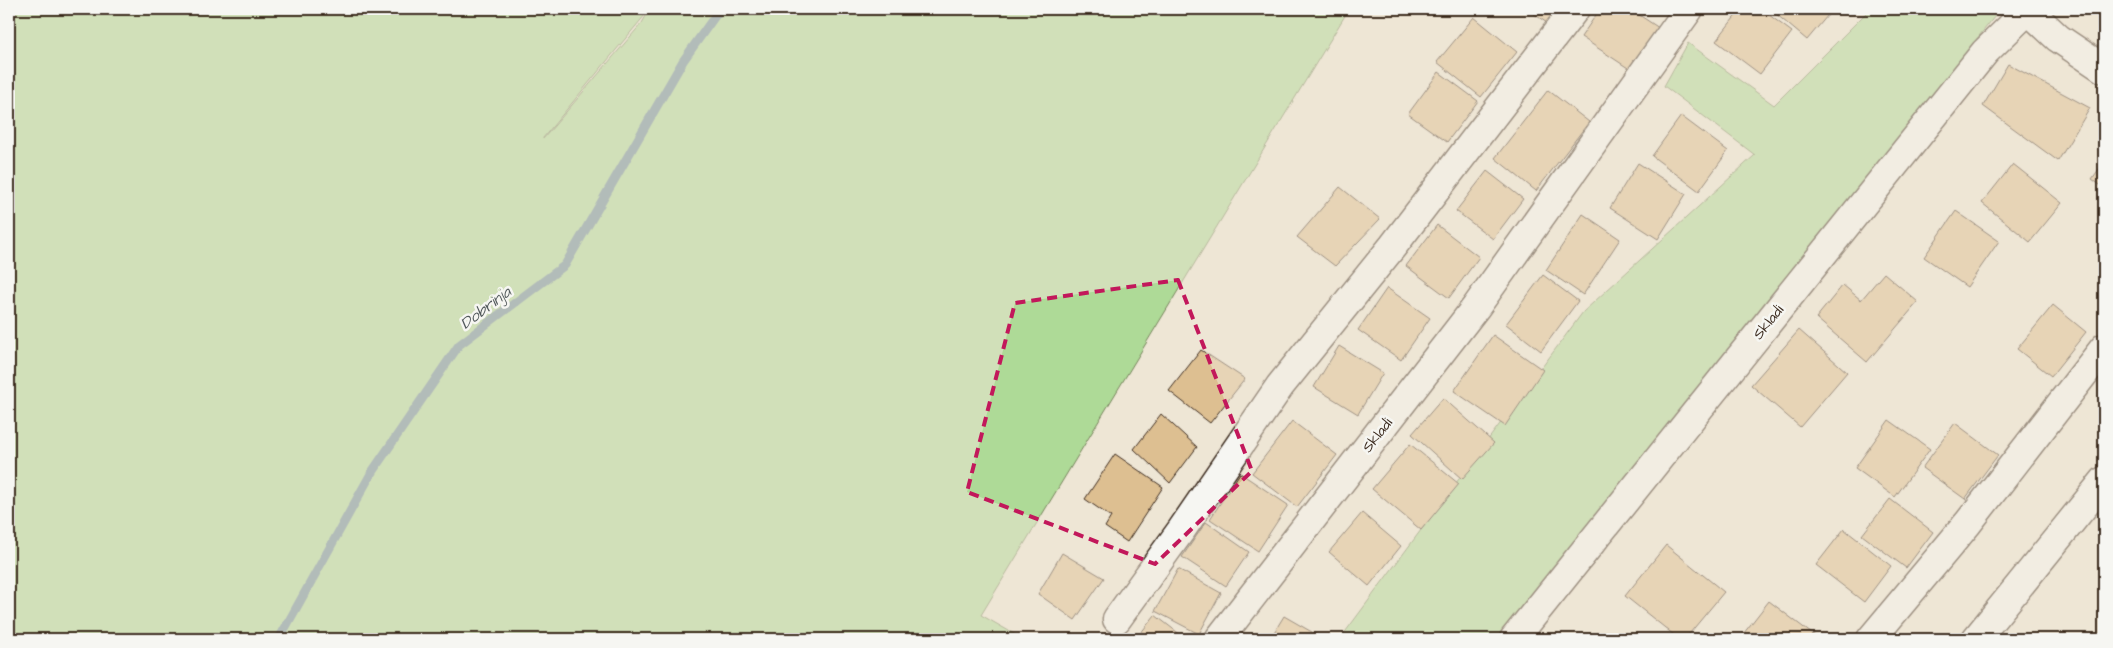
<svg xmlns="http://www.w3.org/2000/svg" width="2113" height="648" font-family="'Architects Daughter',sans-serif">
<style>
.green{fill:#aeda97;stroke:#74825a;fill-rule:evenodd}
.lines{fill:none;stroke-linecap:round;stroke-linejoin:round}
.stream{stroke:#698997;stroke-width:9}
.building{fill:#ddbf91;stroke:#3b2a1e}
.minor-casing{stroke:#3b2a1e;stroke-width:31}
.minor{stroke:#f6f6f2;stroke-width:28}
.marked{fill:none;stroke:#c2185b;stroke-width:4;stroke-dasharray:10 6;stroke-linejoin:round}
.labels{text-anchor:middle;stroke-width:5;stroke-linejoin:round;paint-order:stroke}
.street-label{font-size:15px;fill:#3b2a1e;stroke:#f6f6f2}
.water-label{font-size:16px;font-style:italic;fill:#52595b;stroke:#f6f6f2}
</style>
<rect width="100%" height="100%" fill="#eee6d5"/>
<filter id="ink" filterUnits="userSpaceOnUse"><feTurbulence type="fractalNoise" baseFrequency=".02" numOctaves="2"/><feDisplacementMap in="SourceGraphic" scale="10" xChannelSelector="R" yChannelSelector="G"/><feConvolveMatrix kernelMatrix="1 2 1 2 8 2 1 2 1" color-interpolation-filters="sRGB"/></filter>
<g filter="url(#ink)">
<path class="green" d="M9 9H1349L981 615 1023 639H9ZM650 9 642 23 543 139V138Z
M1870 9H1989L1995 16 1499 639H1340L1583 312 1755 155 1664 86 1688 43 1774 105Z"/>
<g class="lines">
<path class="stream" d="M279 639 372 472 459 345 565 265 683 61 720 9"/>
</g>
<path class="building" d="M1527 9H1558L1547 23Z
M1600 9H1630L1659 28 1631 70 1581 37Z
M1741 9H1761L1792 32 1760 74 1716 41Z
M1770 9H1833L1807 40Z
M1474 17 1517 52 1481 97 1437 62Z
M2008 64 2090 108 2058 161 1983 106Z
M1439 72 1478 101 1447 142 1408 114Z
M1548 90 1589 122 1536 191 1495 158Z
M1681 116 1728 151 1699 191 1652 156Z
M2104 162V188L2092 179Z
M1638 163 1686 194 1658 239 1610 208Z
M2013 164 2062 203 2030 242 1982 203Z
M1487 171 1523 199 1493 239 1456 211Z
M1340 187 1380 219 1335 266 1297 237Z
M1956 211 1999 241 1967 287 1924 257Z
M1583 214 1620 239 1583 295 1546 270Z
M1437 225 1479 257 1449 298 1406 266Z
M1884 273 1918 302 1867 362 1816 318 1843 285 1861 300Z
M1543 275 1578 301 1541 351 1506 324Z
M1387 288 1430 318 1401 360 1358 330Z
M2053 305 2086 332 2051 376 2017 349Z
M1799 330 1847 372 1800 427 1751 385Z
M1493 335 1543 370 1505 426 1454 391Z
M1339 346 1383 373 1358 414 1314 387Z
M1201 350 1245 379 1210 423 1169 391Z
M1443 398 1494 443 1462 479 1412 434Z
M1161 414 1197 447 1170 483 1134 449Z
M1889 420 1930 449 1895 497 1855 468Z
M1292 421 1337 455 1297 507 1252 473Z
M1955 423 1998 455 1965 499 1922 468Z
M1410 444 1459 484 1421 530 1372 489Z
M1115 454 1163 487 1127 542 1105 527 1111 517 1085 499Z
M1240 473 1288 505 1258 551 1210 519Z
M1890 499 1933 532 1906 568 1862 535Z
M1362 513 1401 546 1369 586 1329 552Z
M1206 522 1249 552 1226 586 1182 557Z
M1844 529 1891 566 1864 602 1816 565Z
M1666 545 1724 592 1685 639H1679L1625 596Z
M1062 553 1104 578 1075 620 1038 594Z
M1178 569 1221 593 1199 634 1155 611Z
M1769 601 1816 637 1814 639 1740 638Z
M1155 615 1186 639H1136Z
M1284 616 1324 639H1270Z"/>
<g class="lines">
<defs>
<path id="minor" d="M2027 9 2058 38 2104 69
M1117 619 1182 529 1280 386 1393 246 1575 9
M1219 639 1476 307 1689 9
M1514 639 1985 52 2028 10
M1871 639 1968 523 2104 348
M1976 639 2104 481"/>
</defs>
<use href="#minor" class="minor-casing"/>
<use href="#minor" class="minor"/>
</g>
</g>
<path d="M0 0H2113V648H0ZM1178 280 1252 471 1155 564 967 492 1015 303Z" fill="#eee6d5" fill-opacity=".55" fill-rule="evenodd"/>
<path class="marked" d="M1178 280 1252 471 1155 564 967 492 1015 303Z"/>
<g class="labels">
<g class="street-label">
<text transform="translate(1768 322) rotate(-51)" y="5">Skladi</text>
<text transform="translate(1377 435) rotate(-52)" y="5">Skladi</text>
</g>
<g class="water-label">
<text transform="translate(485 307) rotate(-37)" y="6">Dobrinja</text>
</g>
</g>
<rect width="2113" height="648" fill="none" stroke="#f6f6f2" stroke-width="30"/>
<rect x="15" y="15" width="2083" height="618" fill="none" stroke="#3b2a1e" stroke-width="2" filter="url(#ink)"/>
</svg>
